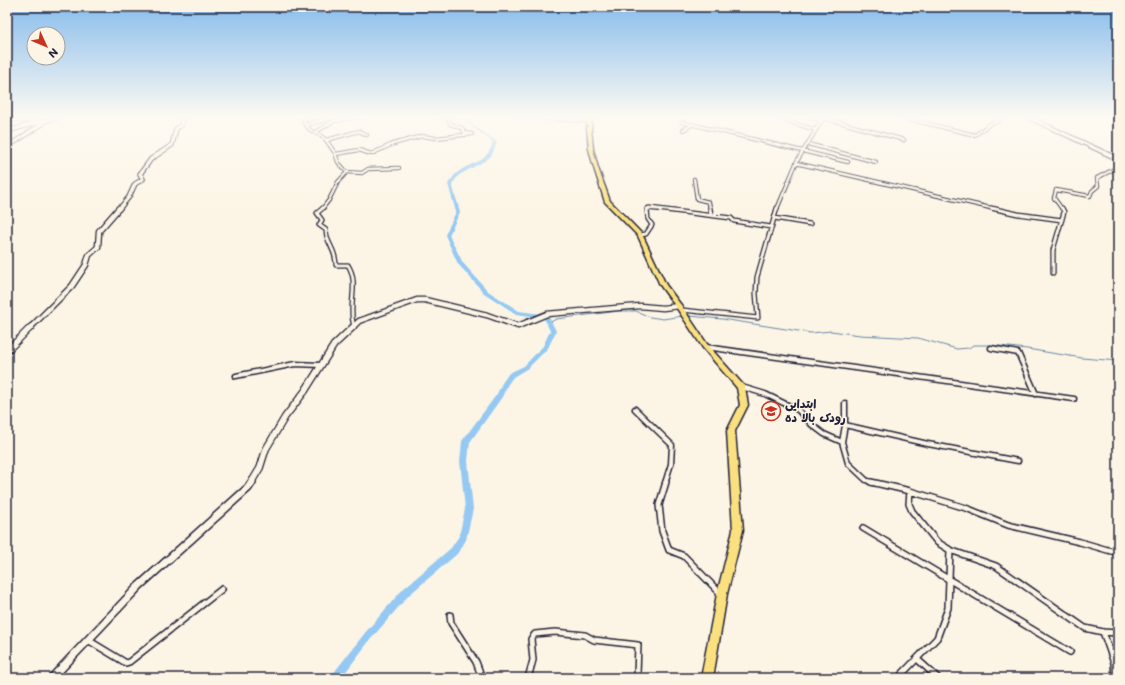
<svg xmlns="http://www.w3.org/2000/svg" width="1125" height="685" font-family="Mali,'Playpen Sans Arabic',sans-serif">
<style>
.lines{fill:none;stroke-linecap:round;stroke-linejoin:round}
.stream{stroke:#6786a9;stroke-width:1}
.river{fill:#95c9f3;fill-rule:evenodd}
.street-far3-casing{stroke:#22223b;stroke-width:4.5}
.street-far2-casing{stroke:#22223b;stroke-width:5.5}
.street-far1-casing{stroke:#22223b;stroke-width:7}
.street-casing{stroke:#22223b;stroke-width:8}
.secondary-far3-casing{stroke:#22223b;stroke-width:5.5}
.secondary-far2-casing{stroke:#22223b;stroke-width:7}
.secondary-far1-casing{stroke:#22223b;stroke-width:8}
.secondary-casing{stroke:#22223b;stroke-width:10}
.highway-casing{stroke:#22223b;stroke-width:3}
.street-far3{stroke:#fcf5e5;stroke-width:2.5}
.street-far2{stroke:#fcf5e5;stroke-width:3}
.street-far1{stroke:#fcf5e5;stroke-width:4}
.street{stroke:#fcf5e5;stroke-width:5}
.secondary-far3{stroke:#fcf5e5;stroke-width:3.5}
.secondary-far2{stroke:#fcf5e5;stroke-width:4.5}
.secondary-far1{stroke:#fcf5e5;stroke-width:5.5}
.secondary{stroke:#fcf5e5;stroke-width:7}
.highway{fill:#fbe080;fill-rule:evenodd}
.labels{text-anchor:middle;stroke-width:3;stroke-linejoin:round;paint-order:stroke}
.poi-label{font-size:12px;font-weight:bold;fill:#22223b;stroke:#fcf5e5;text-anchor:start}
</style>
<rect width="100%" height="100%" fill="#fcf5e5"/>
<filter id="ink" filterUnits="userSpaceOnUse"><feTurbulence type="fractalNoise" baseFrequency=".025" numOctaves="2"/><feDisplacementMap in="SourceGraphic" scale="8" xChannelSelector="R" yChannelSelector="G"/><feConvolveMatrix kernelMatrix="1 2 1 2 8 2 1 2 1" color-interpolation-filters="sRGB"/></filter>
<g filter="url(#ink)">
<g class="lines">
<path class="stream" d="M689 316 722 319 811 333 831 331 860 335 918 338 957 349 969 348 973 345H991L1027 349 1082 358 1118 361
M549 323 556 319 619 311H636L650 317 663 319 683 316"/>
<path class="river" d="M462 117H466L465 119 497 142 494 150 491 156 486 160 459 175 452 184 460 212 449 235 463 263 488 291 519 311 548 315 556 331 548 348 528 368 513 377 508 384 502 397 470 442 468 461 473 509 466 540 457 554 409 595 370 640 341 678H330L332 675 364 634 403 589 451 548 459 536 465 509 460 461 462 441 497 394 502 383 509 373 524 366 543 346 550 331 544 318 516 314 484 293 458 264 445 235 456 212 448 184C451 180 454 175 458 172 474 160 486 165 493 142L462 120Z"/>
<defs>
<path id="street-far3" d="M307 117 303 122 312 132H316L326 140 335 153 338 162 347 172 338 182 329 200 322 209
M515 117 589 121
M774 117 816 130
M809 117 822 121
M900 117 975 135 993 122H997L1001 117
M824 118 904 140
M7 119 38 122
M306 119 317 117
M682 122 848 162
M307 125 330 118
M683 130 692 125
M316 132 334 121 359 117
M327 140 359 131 367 135
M808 144 876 162
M336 154 359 150 371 154 393 144 422 136 436 138 472 134 465 133 462 128 450 124 449 119 441 117
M796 163 995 209
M347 172 362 173 368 169 399 168
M694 179 697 199 709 202 710 209
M647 209H656
M777 209 797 161 824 117
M1062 209 1054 198 1056 190 1090 196 1092 191 1098 186 1097 178 1118 167"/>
<path id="street-far2" d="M323 208 317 213 322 220 319 225 326 230C326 244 336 248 336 265H348C360 284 347 306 354 326
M710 208 711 215
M991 208 1018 214 1062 220
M774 218 810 224
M640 235 646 234 652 225 648 219 647 209 649 208 731 218 734 221 771 227
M1053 273V250L1064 212 1062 208
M682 310 758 318 756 293 757 277 777 208"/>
<path id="street-far1" d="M706 347 1074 399
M991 348 1018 353 1036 394
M236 376 295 364 320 365
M742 387 765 394 798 410 812 425 824 434 842 442 848 463 866 480 873 483
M635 409 672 445 671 464 665 483
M845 425 928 444 1018 461
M842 442 845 425V403"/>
<path id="street" d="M666 482 659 505 662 531 669 550 684 556 721 594
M871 482 910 491 966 508 1008 525 1080 542 1118 553
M910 491 909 504 912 511 937 542 950 550 996 566 1085 628 1103 632 1118 633
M863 528 1070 652
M450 615 451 623 476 662 482 678
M1103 632 1114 663 1115 678
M88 640 126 663 129 662 222 589
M917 659 938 678
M528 678 533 660 531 639 535 634 555 632 585 635 594 640 638 645 637 675 639 678
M898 678 937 638 948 608 950 550"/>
<path id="secondary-far3" d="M1028 117 1118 159
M7 131 59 117
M7 147 42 124
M119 209 129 197 135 184 143 179 140 174 151 159 172 145 176 129 181 125 183 117"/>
<path id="secondary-far2" d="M30 328 72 286 86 265 89 255 98 247 99 231 119 208
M352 328 359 321 417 300H425L487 315 518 326 547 314 640 306 663 308 679 306"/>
<path id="secondary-far1" d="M7 351 31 327
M251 483 260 468 266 449 285 417 305 391 334 345 353 327"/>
<path id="secondary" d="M52 678 139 586 248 488 252 482"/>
<path id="highway" d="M588 117H592L591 128 593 149 598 168 610 201 642 234 666 285 681 305 707 344 745 387 748 405 735 431 743 530 727 594 713 678H701L717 594 733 530 727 431 740 405 737 388 703 348 676 307 660 285 638 236 605 202 594 168 589 149 587 128Z"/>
</defs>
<use href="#street-far3" class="street-far3-casing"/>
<use href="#street-far2" class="street-far2-casing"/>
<use href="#street-far1" class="street-far1-casing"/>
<use href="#street" class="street-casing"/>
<use href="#secondary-far3" class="secondary-far3-casing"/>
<use href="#secondary-far2" class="secondary-far2-casing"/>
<use href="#secondary-far1" class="secondary-far1-casing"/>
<use href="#secondary" class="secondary-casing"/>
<use href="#highway" class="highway-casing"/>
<use href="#street-far3" class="street-far3"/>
<use href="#street-far2" class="street-far2"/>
<use href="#street-far1" class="street-far1"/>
<use href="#street" class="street"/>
<use href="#secondary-far3" class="secondary-far3"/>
<use href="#secondary-far2" class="secondary-far2"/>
<use href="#secondary-far1" class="secondary-far1"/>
<use href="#secondary" class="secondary"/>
<use href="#highway" class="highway"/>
</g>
</g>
<linearGradient id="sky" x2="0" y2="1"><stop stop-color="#87bcec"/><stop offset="0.55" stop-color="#fefaf3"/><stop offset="1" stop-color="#fefaf3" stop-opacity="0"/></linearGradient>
<rect width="1125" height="213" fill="url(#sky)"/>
<defs>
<symbol id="school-ring" viewBox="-11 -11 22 22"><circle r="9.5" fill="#fcf5e5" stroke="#c8321e" stroke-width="1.5"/><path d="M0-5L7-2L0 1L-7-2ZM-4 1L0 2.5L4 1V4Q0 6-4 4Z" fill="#c8321e"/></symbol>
</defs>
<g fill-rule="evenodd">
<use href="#school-ring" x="760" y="400" width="22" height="22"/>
</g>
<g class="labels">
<g class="poi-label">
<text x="785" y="408">ابتدایی<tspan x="785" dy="14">رودک بالا ده</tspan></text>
</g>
</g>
<rect width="1125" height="685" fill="none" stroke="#fcf5e5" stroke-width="24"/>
<rect x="12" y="12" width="1101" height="661" fill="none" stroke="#22223b" stroke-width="1.5" filter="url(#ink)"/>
<g transform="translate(46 46) rotate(134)"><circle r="19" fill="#fcf5e5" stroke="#a5a1a1"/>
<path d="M0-3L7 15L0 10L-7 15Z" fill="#c8321e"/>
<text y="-6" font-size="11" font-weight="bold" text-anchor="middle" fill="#22223b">N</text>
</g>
</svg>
